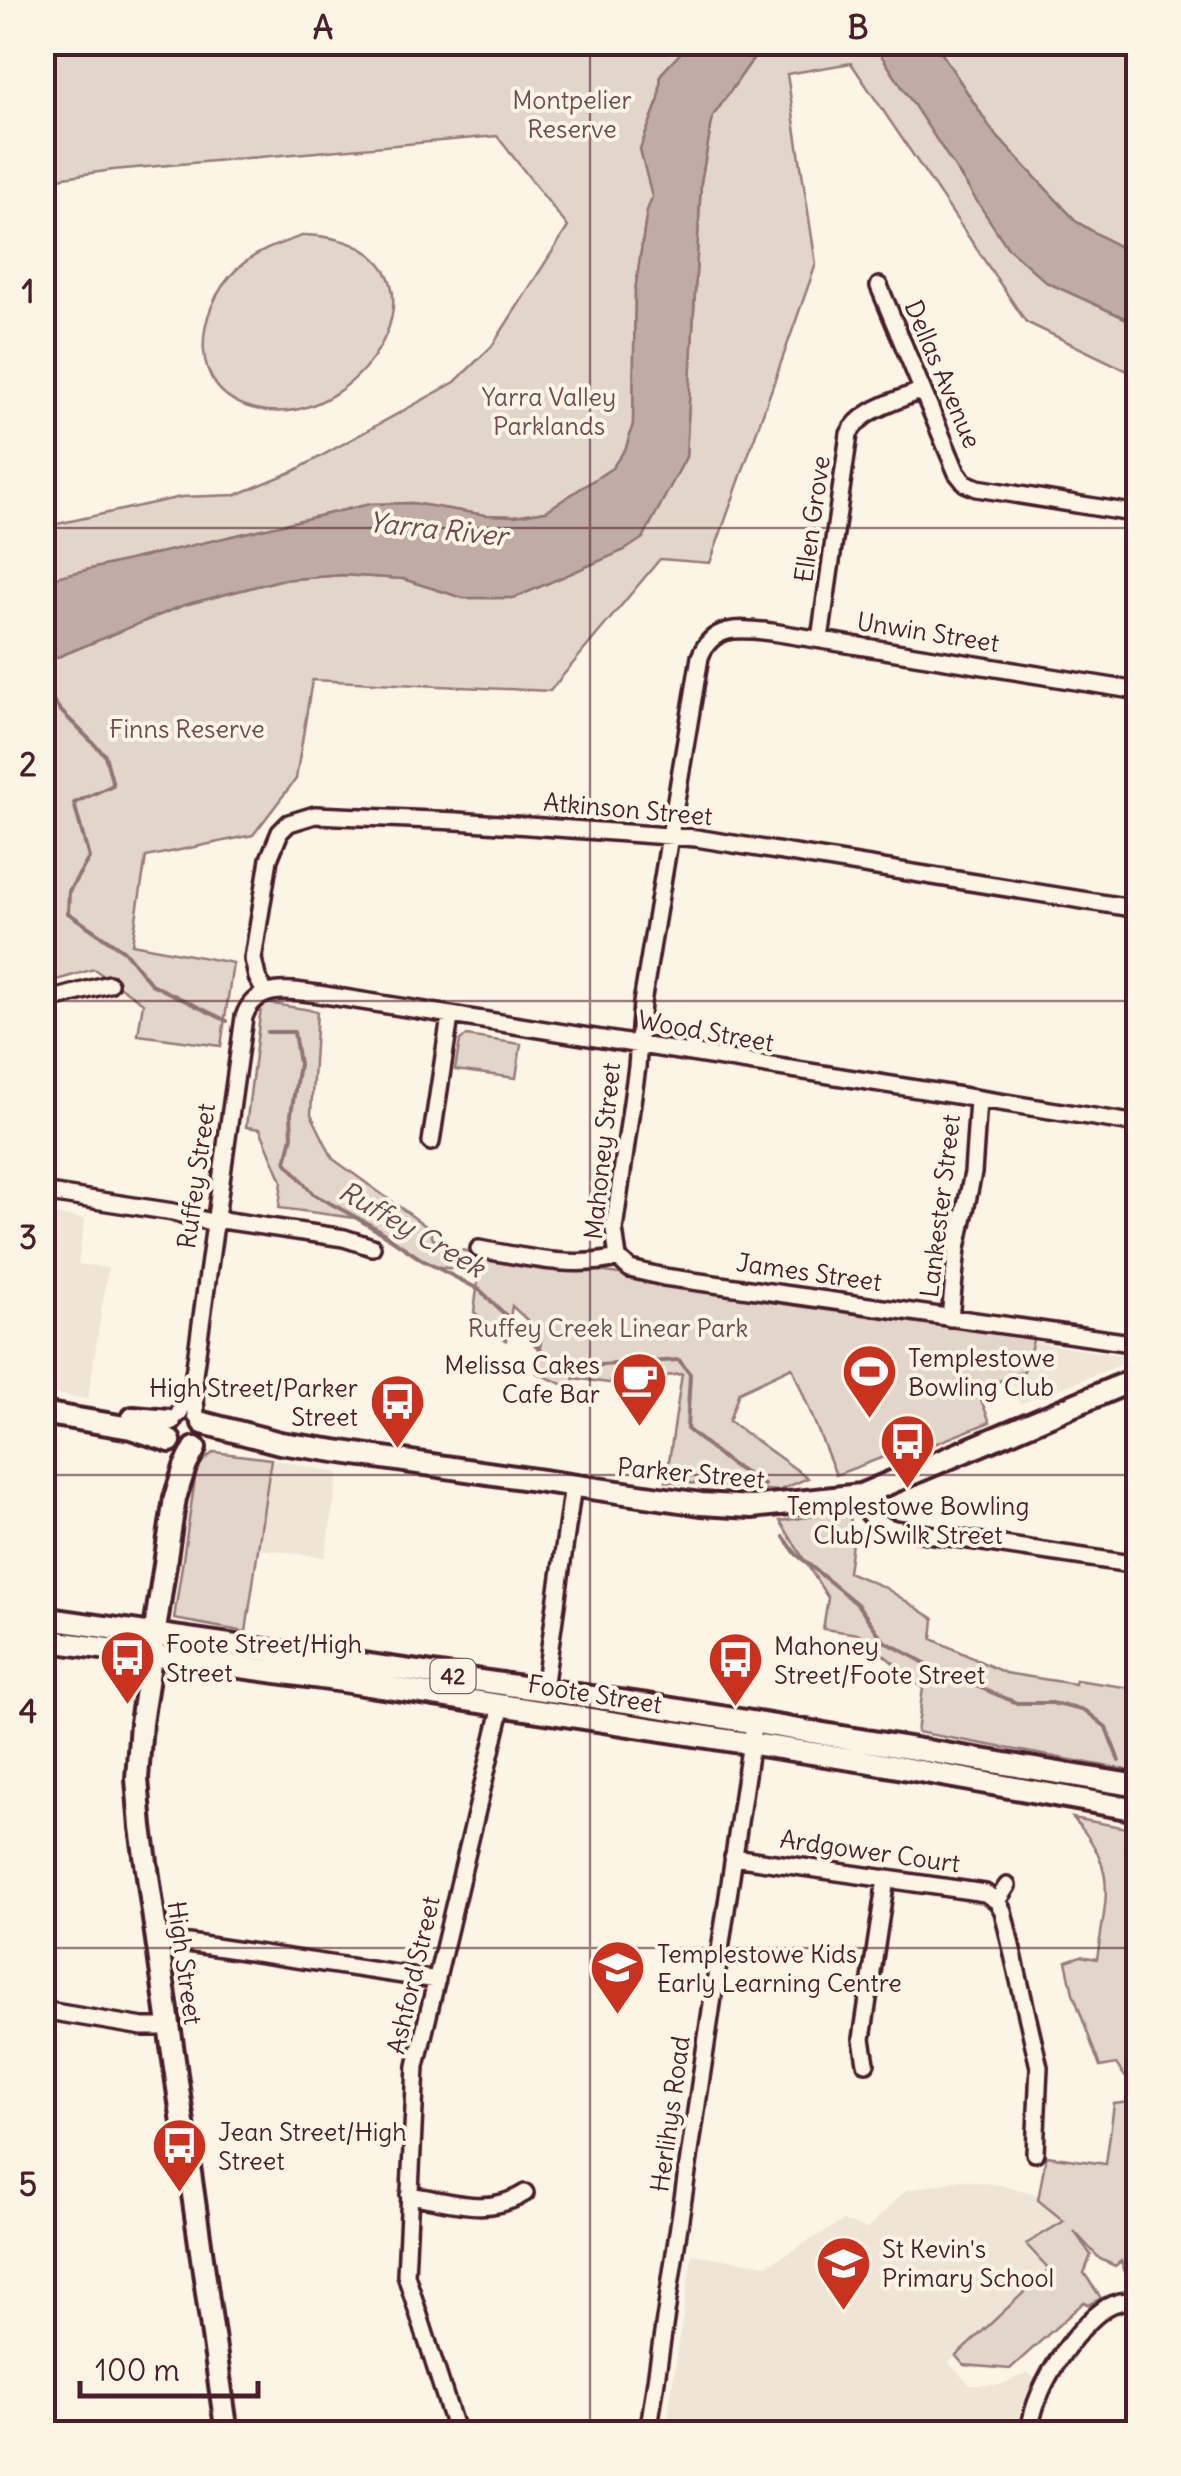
<svg xmlns="http://www.w3.org/2000/svg" width="1181" height="2476" font-family="Delius,sans-serif">
<style>
.built{fill:#eee5d7}
.green{fill:#e2d5ca;stroke:#967a7a;stroke-width:2.5}
.water{fill:#c0aca5;stroke:#917474;stroke-width:2.5}
.lines{fill:none;stroke-linecap:round;stroke-linejoin:round}
.stream{stroke:#917474;stroke-width:4}
.minor-casing{stroke:#4a1f2b;stroke-width:22}
.major-casing{stroke:#4a1f2b;stroke-width:28}
.minor{stroke:#fcf5e5;stroke-width:15}
.major{stroke:#fcf5e5;stroke-width:20}
.grid{fill:none;stroke:#4a1f2b;stroke-width:2.5;stroke-opacity:0.55}
.labels{text-anchor:middle;stroke-width:8;stroke-linejoin:round;paint-order:stroke}
.shield{fill:#fcf5e5;stroke:#7f5f63;stroke-width:2.5}
.shield-label{font-size:22px;font-weight:bold;fill:#4a1f2b}
.park-label{font-size:25px;fill:#704c53;stroke:#fcf5e5}
.street-label{font-size:25px;fill:#4a1f2b;stroke:#fcf5e5}
.poi-label{font-size:25px;fill:#4a1f2b;stroke:#fcf5e5;text-anchor:start}
.water-label{font-size:28px;font-style:italic;fill:#6d4950;stroke:#fcf5e5}
.neatline{fill:none;stroke:#4a1f2b;stroke-width:4}
.grid-label{font-size:32px;text-anchor:middle;font-weight:bold;fill:#4a1f2b}
</style>
<rect width="100%" height="100%" fill="#fcf5e5"/>
<filter id="ink" filterUnits="userSpaceOnUse"><feTurbulence type="fractalNoise" baseFrequency=".01" numOctaves="2"/><feDisplacementMap in="SourceGraphic" scale="20" xChannelSelector="R" yChannelSelector="G"/><feConvolveMatrix kernelMatrix="1 2 1 2 8 2 1 2 1" color-interpolation-filters="sRGB"/></filter>
<g filter="url(#ink)">
<path class="built" d="M43 1213 85 1219 78 1264 108 1268 88 1399 43 1392Z
M1033 1342 1138 1358 1020 1404 1010 1377 1024 1371Z
M271 1459 339 1473 325 1557 259 1549Z
M961 2180 1001 2185 1039 2196V2200L1064 2221 1049 2268 949 2363 970 2385H1000L1028 2373 1035 2378 1020 2410 1018 2433 665 2434 692 2254 767 2265 843 2221 867 2229 906 2190Z"/>
<path class="green" d="M43 43H690L661 74 659 99 640 149 653 197 647 211 635 291 633 424 626 448 612 469 546 511 515 516 485 515 412 503 370 504 43 580V527L181 497 236 495 294 471 455 382 492 346 568 227 497 136 113 170 43 180Z
M764 43H873L1046 282 1138 324V376L1026 322 851 63 787 74 816 264 710 563 660 559 550 691 312 680 296 779 253 835 146 857 132 944 233 963 221 1046 138 1035 143 1003 94 969 43 984V663L184 605 280 580 342 575 403 579 463 598H514L624 550 643 537 686 457 701 182 713 116Z
M935 43H1138V258L1077 222 993 132Z
M305 235C474 243 368 435 256 409 185 393 194 310 237 269 256 251 281 243 305 235Z
M267 1003 317 1011 311 1114 333 1159 430 1229 433 1239 454 1249 1034 1337 1024 1371 977 1390 990 1422 932 1445 929 1440 836 1475 792 1367 739 1392 729 1421 808 1478 778 1491 666 1481 682 1374 608 1383 574 1378 571 1388 537 1373 542 1334 512 1306 506 1340 474 1312 479 1273 434 1266 355 1218 279 1208 282 1181 260 1129 246 1127 261 1007Z
M466 1036 521 1044 516 1078 455 1070 460 1040Z
M214 1452 271 1459 246 1632 174 1619 197 1466Z
M850 1511 852 1543 848 1572 884 1587 934 1619 932 1639 1005 1673 1075 1684 1076 1680 1138 1689V1772L917 1732 923 1688 859 1634 823 1629 828 1598 780 1521Z
M1073 1818 1138 1830V2287H1131L1121 2261 1115 2266 1100 2259 1074 2231 1091 2255 1084 2273 1101 2298 1089 2305 1084 2302 1010 2369 964 2365 956 2356 1049 2269 1026 2244 1064 2221 1038 2200 1046 2156 1106 2164 1114 2104 1131 2102 1132 2086 1116 2064 1100 2067 1073 1993 1066 1961 1081 1956 1097 1959C1106 1896 1119 1869 1073 1818Z"/>
<path class="water" d="M690 43H764L713 116 701 182 686 457 643 538 625 550 514 598H463L403 579 342 575 280 580 184 605 43 663V580L370 504 412 503 485 515 515 516 546 511 612 468 626 448 633 424 635 291 647 211 652 197 640 149 659 99 661 74Z
M873 43H935L993 132 1077 222 1138 258V324L1046 282 1007 247Z"/>
<g class="lines">
<path class="stream" d="M42 686 60 710 105 755 113 785 74 803 89 858 69 891 68 913 124 951 151 984 227 1021
M267 1032H294L299 1064 291 1114 292 1136 286 1162 313 1194 374 1227 422 1260 480 1290 547 1356 585 1366 679 1360 690 1374 687 1429 729 1463 764 1485
M784 1537 796 1554 857 1604 884 1641 938 1670 1017 1703H1052L1086 1711 1106 1727 1119 1761
M1126 1847 1138 1866"/>
<defs>
<path id="minor" d="M879 286 957 473 965 483 977 488 1138 514
M820 639 849 434C861 409 898 401 922 390
M265 993 257 977 253 959 269 859 280 832 289 823 315 815 457 821 696 838 1138 909
M42 1002 109 984
M431 1142 450 1017
M42 1192 173 1212 214 1223
M215 1219 344 1238 372 1247
M479 1249C526 1257 571 1269 618 1258L630 1269 664 1277 1138 1344
M618 1258 614 1229 637 1067 642 1003 700 657C713 623 742 629 772 632L1138 691
M950 1318 957 1248 973 1173 978 1100
M179 1414 190 1386
M196 1416 194 1374 244 1017C255 984 289 990 318 994L1138 1124
M861 1495C866 1515 874 1523 894 1529L1138 1565
M544 1689 573 1485
M733 1857 985 1893 997 1901 1007 1886
M997 1901 1003 1911 1039 2067 1035 2153
M158 1943H188L437 1980
M42 2010 143 2027H169
M866 2063 862 2039 886 1879
M409 2195C451 2201 487 2217 525 2193
M457 2434 406 2275 416 2066 502 1705
M648 2434 752 1735
M1030 2434C1030 2394 1074 2328 1107 2307 1117 2301 1127 2301 1138 2300"/>
<path id="major" d="M42 1413 131 1428 170 1441
M133 1418 170 1421
M203 1423 280 1443 701 1504 752 1507 861 1495 1138 1378
M195 1448 185 1467 175 1498 141 1723 137 1779 141 1827 227 2434
M42 1618 648 1705 1138 1786
M42 1640 343 1681 864 1761 1138 1810"/>
</defs>
<use href="#minor" class="minor-casing"/>
<use href="#major" class="major-casing"/>
<use href="#minor" class="minor"/>
<use href="#major" class="major"/>
</g>
</g>
<path class="grid" d="M590 42V2434M42 528H1138M42 1001H1138M42 1475H1138M42 1948H1138"/>
<defs>
<symbol id="stadium-pin" viewBox="-11 -11 22 30"><path d="M0 17L-7.5 6A9.5 9.5 0 1 1 7.5 6Z" fill="#c8321e" stroke="#fcf5e5"/><path d="M0-5a6.5 5 0 1 0 0 10a6.5 5 0 1 0 0-10ZM-3.5-1.8h7v3.6h-7Z" fill="#fff"/></symbol>
<symbol id="cafe-pin" viewBox="-11 -11 22 30"><path d="M0 17L-7.5 6A9.5 9.5 0 1 1 7.5 6Z" fill="#c8321e" stroke="#fcf5e5"/><path d="M-5.5-4.5H6V0H3Q3 3.5 0 3.5H-2.5Q-5.5 3.5-5.5 0ZM3-3.2v2h1.7v-2ZM-6 4.5H4V6H-6Z" fill="#fff"/></symbol>
<symbol id="bus-pin" viewBox="-11 -11 22 30"><path d="M0 17L-7.5 6A9.5 9.5 0 1 1 7.5 6Z" fill="#c8321e" stroke="#fcf5e5"/><path d="M-5-6H5V4H4V6H2V4H-2V6H-4V4H-5ZM-3.5-4V0h7V-4ZM-3.5 1.2v1.5H-2V1.2ZM2 1.2v1.5H3.5V1.2Z" fill="#fff"/></symbol>
<symbol id="school-pin" viewBox="-11 -11 22 30"><path d="M0 17L-7.5 6A9.5 9.5 0 1 1 7.5 6Z" fill="#c8321e" stroke="#fcf5e5"/><path d="M0-5L7-2L0 1L-7-2ZM-4 1L0 2.5L4 1V4Q0 6-4 4Z" fill="#fff"/></symbol>
</defs>
<g fill-rule="evenodd">
<use href="#stadium-pin" x="838" y="1340" width="63" height="86"/>
<use href="#cafe-pin" x="608" y="1348" width="63" height="86"/>
<use href="#bus-pin" x="366" y="1370" width="63" height="86"/>
<use href="#bus-pin" x="876" y="1410" width="63" height="86"/>
<use href="#bus-pin" x="96" y="1626" width="63" height="86"/>
<use href="#bus-pin" x="704" y="1628" width="63" height="86"/>
<use href="#school-pin" x="586" y="1936" width="63" height="86"/>
<use href="#bus-pin" x="148" y="2114" width="63" height="86"/>
<use href="#school-pin" x="812" y="2232" width="63" height="86"/>
</g>
<g class="labels">
<rect class="shield" x="430.5" y="1659" width="45" height="34" rx="8"/>
<g class="shield-label">
<text x="453" y="1684">42</text>
</g>
<g class="park-label">
<text x="572" y="109">Montpelier<tspan x="572" dy="29">Reserve</tspan></text>
<text x="549" y="406">Yarra Valley<tspan x="549" dy="29">Parklands</tspan></text>
<text x="187" y="738">Finns Reserve</text>
<text x="608" y="1337">Ruffey Creek Linear Park</text>
</g>
<g class="street-label">
<text transform="translate(943 374) rotate(67)" y="9">Dellas Avenue</text>
<text transform="translate(812 519) rotate(-82)" y="9">Ellen Grove</text>
<text transform="translate(928 632) rotate(9)" y="9">Unwin Street</text>
<text transform="translate(628 809) rotate(5)" y="9">Atkinson Street</text>
<text transform="translate(706 1031) rotate(10)" y="9">Wood Street</text>
<text transform="translate(602 1151) rotate(-84)" y="9">Mahoney Street</text>
<text transform="translate(196 1176) rotate(-82)" y="9">Ruffey Street</text>
<text transform="translate(940 1206) rotate(-83)" y="9">Lankester Street</text>
<text transform="translate(809 1272) rotate(8)" y="9">James Street</text>
<text transform="translate(691 1473) rotate(5)" y="9">Parker Street</text>
<text transform="translate(595 1694) rotate(9)" y="9">Foote Street</text>
<text transform="translate(870 1851) rotate(8)" y="9">Ardgower Court</text>
<text transform="translate(185 1963) rotate(82)" y="9">High Street</text>
<text transform="translate(413 1975) rotate(-77)" y="9">Ashford Street</text>
<text transform="translate(670 2114) rotate(-82)" y="9">Herlihys Road</text>
</g>
<g class="poi-label">
<text x="908" y="1367">Templestowe<tspan x="908" dy="29">Bowling Club</tspan></text>
<text x="600" y="1374" text-anchor="end">Melissa Cakes<tspan x="600" dy="29">Cafe Bar</tspan></text>
<text x="358" y="1397" text-anchor="end">High Street/Parker<tspan x="358" dy="29">Street</tspan></text>
<text x="908" y="1515" text-anchor="middle">Templestowe Bowling<tspan x="908" dy="29">Club/Swilk Street</tspan></text>
<text x="166" y="1653">Foote Street/High<tspan x="166" dy="29">Street</tspan></text>
<text x="774" y="1655">Mahoney<tspan x="774" dy="29">Street/Foote Street</tspan></text>
<text x="657" y="1963">Templestowe Kids<tspan x="657" dy="29">Early Learning Centre</tspan></text>
<text x="218" y="2141">Jean Street/High<tspan x="218" dy="29">Street</tspan></text>
<text x="882" y="2258">St Kevin's<tspan x="882" dy="29">Primary School</tspan></text>
</g>
<g class="water-label">
<text transform="translate(438 529) rotate(6)" y="10">Yarra River</text>
<text transform="translate(412 1229) rotate(30)" y="10">Ruffey Creek</text>
</g>
</g>
<rect width="1181" height="2476" fill="none" stroke="#fcf5e5" stroke-width="110"/>
<path d="M80 2381v15h178v-15" fill="none" stroke="#4a1f2b" stroke-width="5"/>
<text x="95" y="2381" font-size="30" fill="#4a1f2b" stroke="#fcf5e5" stroke-width="8" paint-order="stroke">100 m</text>
<rect x="55" y="55" width="1071" height="2366" class="neatline"/>
<g class="grid-label">
<text x="323" y="39">A</text>
<text x="858" y="39">B</text>
<text x="28" y="303">1</text>
<text x="28" y="776">2</text>
<text x="28" y="1249">3</text>
<text x="28" y="1723">4</text>
<text x="28" y="2196">5</text>
</g>
</svg>
